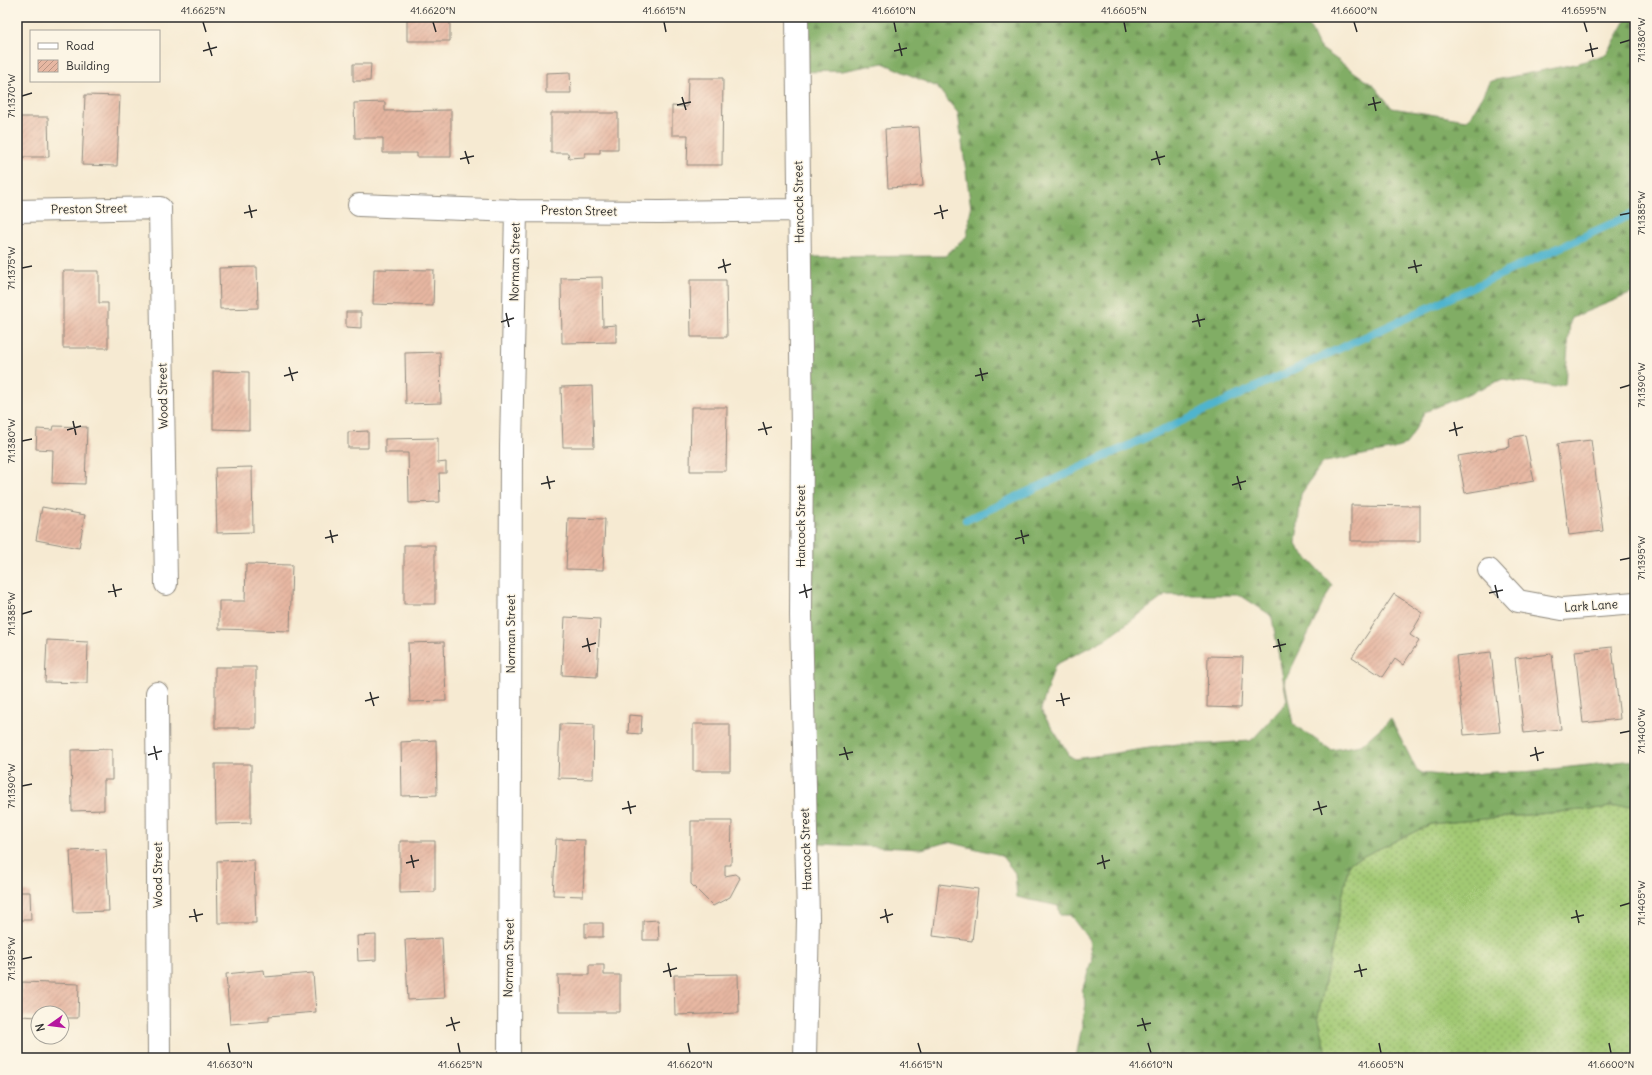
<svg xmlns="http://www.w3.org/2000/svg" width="1652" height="1075" font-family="Delius,sans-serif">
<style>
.grass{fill:url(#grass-dots);stroke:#667a4f}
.forest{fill:url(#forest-firs);stroke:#566c48;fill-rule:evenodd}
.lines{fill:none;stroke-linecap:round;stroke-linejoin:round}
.stream{stroke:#4fb4ce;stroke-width:8}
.building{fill:url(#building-hatch)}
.street-casing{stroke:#908a7e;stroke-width:24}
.street{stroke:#fff;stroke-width:22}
.ticks{fill:none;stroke:#2b2b2b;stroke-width:1.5}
.labels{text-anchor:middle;stroke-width:3;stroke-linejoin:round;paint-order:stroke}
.street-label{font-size:12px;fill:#2b2b2b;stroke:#fcf5e5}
.neatline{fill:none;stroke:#2b2b2b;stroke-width:1.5}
.ticks-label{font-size:10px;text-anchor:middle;fill:#2b2b2b}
</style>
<defs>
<pattern id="grass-dots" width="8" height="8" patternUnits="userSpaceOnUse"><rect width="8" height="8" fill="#a2c973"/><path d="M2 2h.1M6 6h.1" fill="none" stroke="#84a35f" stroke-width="1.8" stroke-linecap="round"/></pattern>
<pattern id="forest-firs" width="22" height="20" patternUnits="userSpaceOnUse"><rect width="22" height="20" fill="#81ad65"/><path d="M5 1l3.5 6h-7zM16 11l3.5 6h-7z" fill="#6a8d53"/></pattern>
<pattern id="building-hatch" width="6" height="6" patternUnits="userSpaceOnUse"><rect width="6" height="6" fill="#e7b7a2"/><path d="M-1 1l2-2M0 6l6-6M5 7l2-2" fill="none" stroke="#bb9584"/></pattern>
</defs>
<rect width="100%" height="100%" fill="#fcf5e5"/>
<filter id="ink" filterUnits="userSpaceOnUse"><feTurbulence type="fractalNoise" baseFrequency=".025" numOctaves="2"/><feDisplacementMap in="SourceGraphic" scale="8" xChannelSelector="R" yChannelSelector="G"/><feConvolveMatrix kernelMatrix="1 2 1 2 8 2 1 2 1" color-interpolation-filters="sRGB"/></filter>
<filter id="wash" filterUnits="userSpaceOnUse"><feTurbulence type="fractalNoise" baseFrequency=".012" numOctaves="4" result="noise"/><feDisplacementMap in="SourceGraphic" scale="16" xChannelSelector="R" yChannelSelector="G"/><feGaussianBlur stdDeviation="0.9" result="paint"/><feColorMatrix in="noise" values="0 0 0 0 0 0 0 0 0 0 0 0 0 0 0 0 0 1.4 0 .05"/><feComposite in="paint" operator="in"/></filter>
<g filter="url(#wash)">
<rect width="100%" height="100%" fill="#f6ead2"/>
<path class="grass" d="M1635 805V1058H1328L1318 1016 1349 863 1431 824Z"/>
<path class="forest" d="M799 17H1305L1319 47 1374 86 1392 108 1466 120 1471 116 1491 81 1579 63 1607 54 1628 17H1635V292L1573 317 1570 322 1565 384 1555 387 1503 379 1425 412 1406 445 1390 450 1325 462 1321 465 1301 494 1296 543 1298 548 1332 585 1286 679 1285 683 1293 724 1331 750 1361 745 1391 719 1416 769 1422 773 1450 776 1494 772H1524L1635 760V805L1431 824 1349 863 1318 1016 1328 1058H1076L1086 1004 1082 991 1092 960 1089 940 1070 915H1060L1058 906 1017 897 1015 873 1001 855 949 842 921 849 820 844 810 845 803 258 814 257 945 256 967 236 971 208 958 113 937 87 883 63 842 71 803 72ZM1166 595H1240L1269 614 1272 618 1287 700 1285 704 1254 738 1250 741 1207 744H1177L1075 759 1070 756 1043 714 1041 709 1055 665 1107 638Z"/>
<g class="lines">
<path class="stream" d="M966 520 1635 213"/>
</g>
<g id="blocks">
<path class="building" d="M407 17H450V41H407Z
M353 64H371L370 81H353Z
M570 72 571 93H546V73Z
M688 78H723L722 165H687L688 135H672V106L687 107Z
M85 95 120 96 117 166 82 165Z
M385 102V111L451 110V157H417V153H383V138H355L354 103Z
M551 113H618V149H600V153H585V157L569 158 568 153H551Z
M17 117H48L49 157H17Z
M919 127 923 186 888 188 885 129Z
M257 267 258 308 220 309 219 268Z
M374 269 434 270 433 306 373 304Z
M63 271H99V303H108V348H63Z
M602 277 603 326 616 325V342L562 343 561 278Z
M690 280H726L727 337H691Z
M346 312H361V328L346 327Z
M440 352 441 403 406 404 405 353Z
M213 371 249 372V430L213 429Z
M592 386 594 447H563L561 387Z
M691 407H727L726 471H690Z
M54 426 87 427 85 484 52 483 53 450 36 449 37 429 53 430Z
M368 431V448H348V432Z
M1525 435 1534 481 1465 493 1458 456 1510 447 1509 438Z
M438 438V463L446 462V473H439L440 502 409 503 408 453H385V439Z
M1591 440 1603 531 1569 535 1557 444Z
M252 467 253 532 217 533 215 468Z
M1630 491H1635V552H1634Z
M1351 505 1420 506V541H1351Z
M42 507 85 515 79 548 36 540Z
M568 518 605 519 603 570 566 569Z
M404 545H435V604H404Z
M246 564 292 565 290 631 219 629V601H245Z
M1394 594 1423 613 1410 635 1419 641 1403 665 1395 659 1383 677 1352 657Z
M565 617 600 619 597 677 562 675Z
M47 640 88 642 87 683 45 682Z
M444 642 446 701 410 702 408 643Z
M1612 647 1620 719 1583 723 1575 651Z
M1491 652 1500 732 1464 735 1456 656Z
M1552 654 1561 729 1524 733 1515 658Z
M1208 656 1243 657 1241 708 1207 707Z
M215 667H256V728H215Z
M629 715 642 716 641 734 628 733Z
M560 724 594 725 593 779 558 778Z
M693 724H730V771H693Z
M436 740 437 795 402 796 401 742Z
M112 749V780H104V810L72 811 71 750Z
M215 764H251V823L216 824Z
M691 821H732L731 865H725V876L735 874 740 878 730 897 713 906 691 884Z
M556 839 585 840 583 896 553 895Z
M400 841H435V892L400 893Z
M106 849 109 911 73 912 70 851Z
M254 860 256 923H218L217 861Z
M939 884 978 889 972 941 933 936Z
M17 892H30L31 920H17Z
M658 920 659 940H643V921Z
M585 923H603V937H585Z
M376 935V960L358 961 357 936Z
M442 938 445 998 408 1000 405 940Z
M589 965H604V975H620V1012H559L558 975H589Z
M264 970 265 977 313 973 316 1012 269 1016V1021L230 1024 226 974Z
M738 974 739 1013 675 1015 674 975Z
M22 982 79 984 78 1018H62V1013H38V1017L21 1016Z"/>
</g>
</g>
<g filter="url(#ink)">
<use href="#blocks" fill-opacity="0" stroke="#908a7e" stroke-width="1"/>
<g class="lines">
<defs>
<path id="street" d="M797 17 802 434 801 616 808 918 805 1058
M359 205 516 211 660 212 799 210
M17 211 160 208 166 584
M1489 570 1518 601 1562 609 1635 603
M157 693 159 1058
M509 1058 511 447 516 211"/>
</defs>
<use href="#street" class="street-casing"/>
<use href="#street" class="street"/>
</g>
</g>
<path class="ticks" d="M203 22 206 32M433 22 436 32M664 22 666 32M894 22 896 32M1124 22 1126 32M1354 22 1357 32M1584 22 1587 32M208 42 212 56M899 43 902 56M1590 43 1593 57M1620 43 1630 40M203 51 217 47M894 51 907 48M1585 51 1598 48M22 96 32 93M682 97 686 110M1373 97 1376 111M677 105 691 102M1368 105 1381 102M465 151 469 164M1156 151 1160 165M460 159 474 156M1151 160 1165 156M249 205 252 218M940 205 943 219M244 213 257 210M934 214 948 210M1620 215 1630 213M723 259 726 273M1414 260 1417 273M22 268 32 266M718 268 731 264M1408 268 1422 265M506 313 509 327M1197 314 1200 327M501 322 514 318M1192 322 1205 319M289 367 293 381M980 368 983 381M284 376 298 372M975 376 988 373M1620 388 1630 385M73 421 76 435M763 422 767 435M1454 422 1457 436M67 430 81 426M758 430 772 427M1449 431 1463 427M22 441 32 439M547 476 550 489M1237 476 1241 490M541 484 555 481M1232 485 1246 481M330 530 333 543M1021 530 1024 544M325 538 338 535M1015 539 1029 535M1620 560 1630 558M113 584 116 597M804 584 807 598M1495 585 1498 598M108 592 122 589M799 593 812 589M1489 593 1503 590M22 614 32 611M587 638 590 652M1278 639 1281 652M582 647 596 643M1273 647 1286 644M370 692 374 706M1061 693 1064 706M365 701 379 697M1056 701 1070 698M1620 733 1630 731M154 746 157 760M844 747 848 760M1535 747 1538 761M148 755 162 751M839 755 853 752M1530 756 1544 752M22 786 32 784M628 801 631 814M1318 801 1322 815M622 809 636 806M1313 810 1327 806M411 855 414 868M1102 855 1105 869M406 863 419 860M1097 864 1110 860M1620 906 1630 903M194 909 197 922M885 909 888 923M1576 910 1579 923M189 917 203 914M880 918 893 914M1571 918 1584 915M22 959 32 957M668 963 671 977M1359 964 1362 977M663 972 677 968M1354 972 1367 969M451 1017 455 1031M1142 1018 1146 1031M446 1026 460 1022M1137 1026 1151 1023M228 1043 230 1053M458 1043 460 1053M688 1043 690 1053M918 1043 921 1053M1148 1043 1151 1053M1379 1043 1381 1053M1609 1043 1611 1053"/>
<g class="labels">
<g class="street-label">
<text transform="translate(799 202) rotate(-91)" y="4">Hancock Street</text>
<text transform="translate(89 209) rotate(-1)" y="4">Preston Street</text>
<text transform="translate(579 211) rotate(1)" y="4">Preston Street</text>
<text transform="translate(515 262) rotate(-89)" y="4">Norman Street</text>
<text transform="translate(163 396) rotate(-91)" y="4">Wood Street</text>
<text transform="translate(801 526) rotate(-90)" y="4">Hancock Street</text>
<text transform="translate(1591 606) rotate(-4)" y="4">Lark Lane</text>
<text transform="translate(511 634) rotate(-90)" y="4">Norman Street</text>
<text transform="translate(806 849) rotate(-92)" y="4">Hancock Street</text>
<text transform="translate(158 875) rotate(-90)" y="4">Wood Street</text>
<text transform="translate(509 958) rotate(-89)" y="4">Norman Street</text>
</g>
</g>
<rect width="1652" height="1075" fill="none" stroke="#fcf5e5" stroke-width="44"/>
<rect x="30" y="30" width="130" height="52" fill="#fcf5e5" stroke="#a8a49b"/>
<rect x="38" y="43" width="20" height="6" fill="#ffffff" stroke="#a8a49b"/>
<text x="66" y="50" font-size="12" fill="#2b2b2b">Road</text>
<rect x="38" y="60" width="20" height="12" fill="url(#building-hatch)" stroke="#a8a49b"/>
<text x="66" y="70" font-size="12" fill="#2b2b2b">Building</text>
<g transform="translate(50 1025) rotate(256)"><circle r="19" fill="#fcf5e5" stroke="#a8a49b"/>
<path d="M0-3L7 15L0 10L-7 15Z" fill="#b5179e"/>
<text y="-6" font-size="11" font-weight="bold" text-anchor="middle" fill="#2b2b2b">N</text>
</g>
<rect x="22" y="22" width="1608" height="1031" class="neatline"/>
<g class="ticks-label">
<text x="203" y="14">41.6625°N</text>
<text x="433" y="14">41.6620°N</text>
<text x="664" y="14">41.6615°N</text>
<text x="894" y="14">41.6610°N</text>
<text x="1124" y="14">41.6605°N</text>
<text x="1354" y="14">41.6600°N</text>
<text x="1584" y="14">41.6595°N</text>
<text transform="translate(1641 40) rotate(-90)" y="4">71.1380°W</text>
<text transform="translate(11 96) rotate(-90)" y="4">71.1370°W</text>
<text transform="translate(1641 213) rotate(-90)" y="4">71.1385°W</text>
<text transform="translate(11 268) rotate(-90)" y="4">71.1375°W</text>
<text transform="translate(1641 385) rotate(-90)" y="4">71.1390°W</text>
<text transform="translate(11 441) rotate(-90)" y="4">71.1380°W</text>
<text transform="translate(1641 558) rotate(-90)" y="4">71.1395°W</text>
<text transform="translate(11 614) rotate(-90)" y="4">71.1385°W</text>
<text transform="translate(1641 731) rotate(-90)" y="4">71.1400°W</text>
<text transform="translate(11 786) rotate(-90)" y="4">71.1390°W</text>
<text transform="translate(1641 903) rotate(-90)" y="4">71.1405°W</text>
<text transform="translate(11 959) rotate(-90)" y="4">71.1395°W</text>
<text x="230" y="1068">41.6630°N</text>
<text x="460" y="1068">41.6625°N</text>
<text x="690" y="1068">41.6620°N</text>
<text x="921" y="1068">41.6615°N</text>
<text x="1151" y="1068">41.6610°N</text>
<text x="1381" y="1068">41.6605°N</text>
<text x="1611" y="1068">41.6600°N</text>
</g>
</svg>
